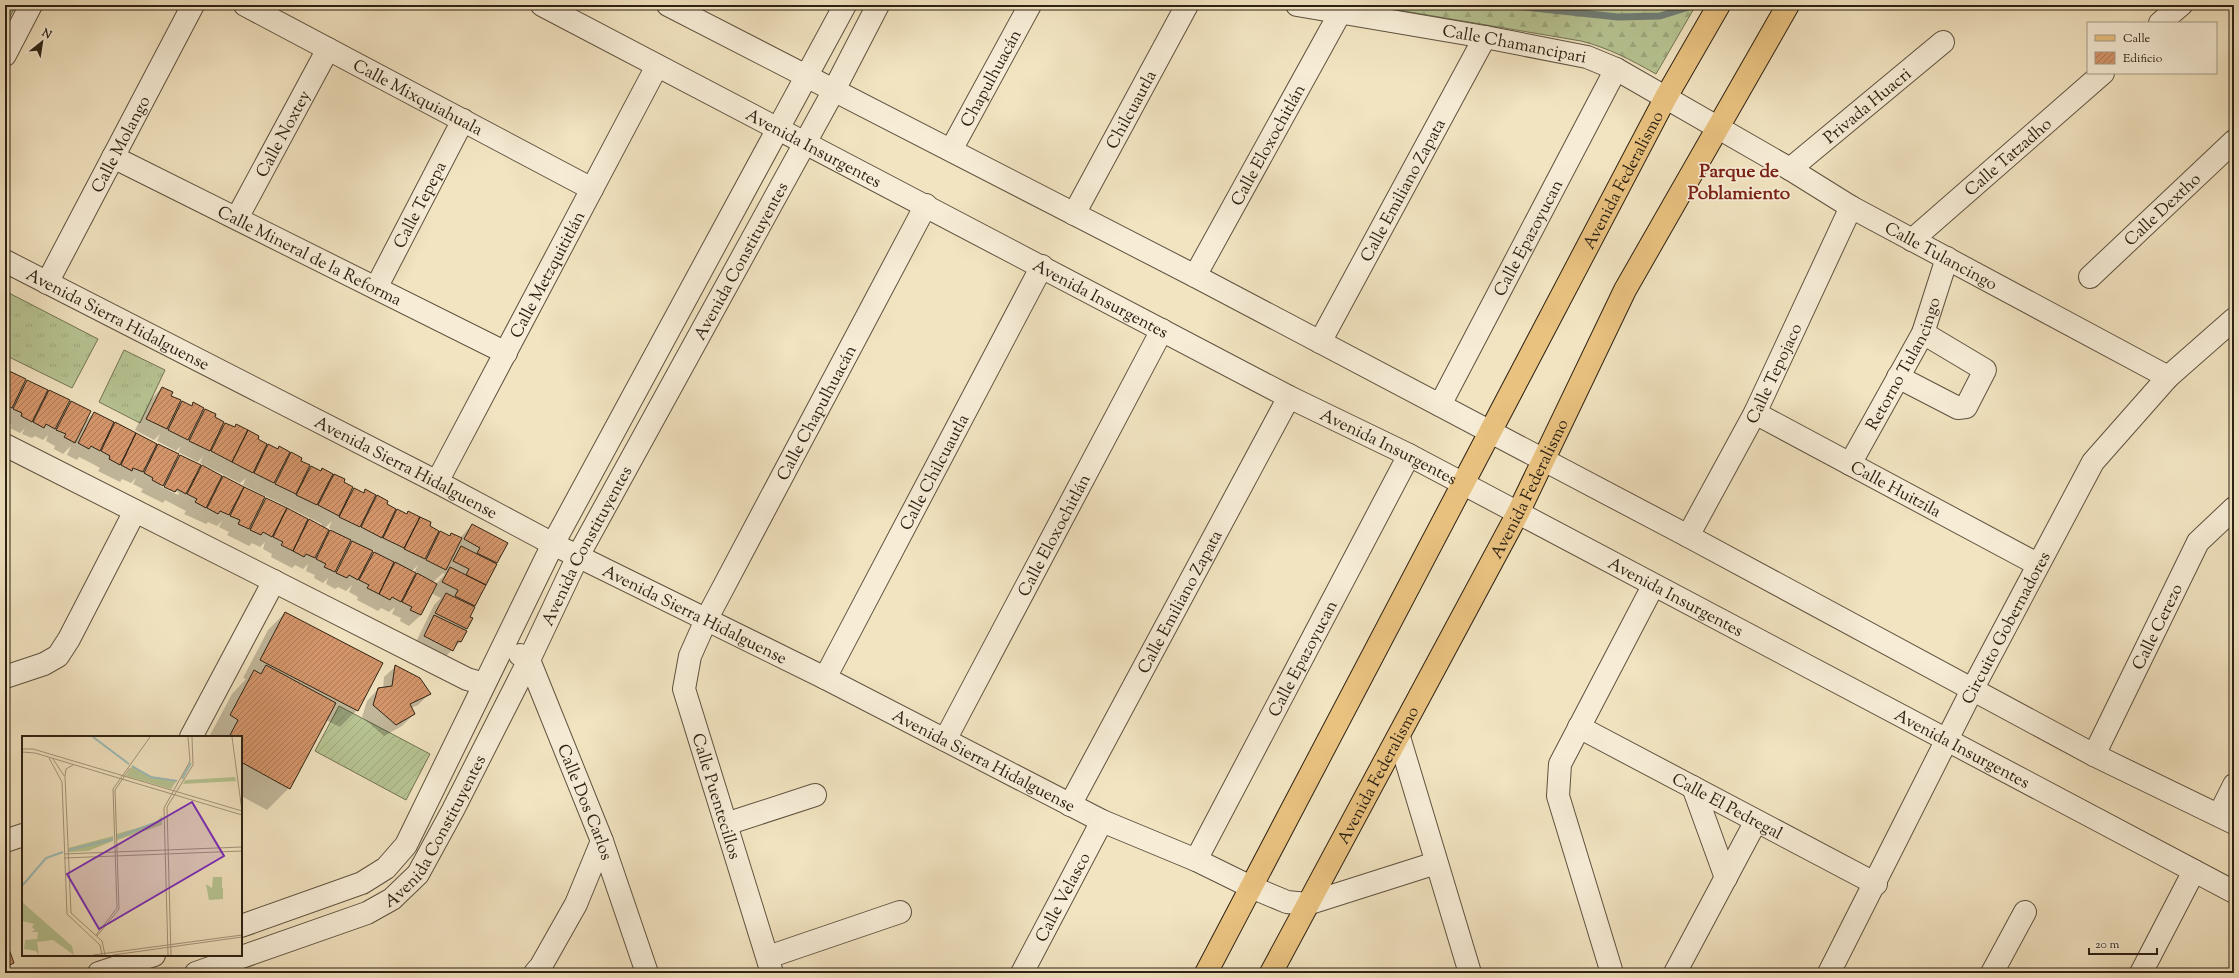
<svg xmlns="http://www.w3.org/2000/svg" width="2239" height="978" font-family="'Sorts Mill Goudy',serif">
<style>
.grass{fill:url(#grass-tufts);stroke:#727454}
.forest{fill:url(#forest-firs);stroke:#727454}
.garden{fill:url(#garden-furrows);stroke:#727454}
.shadow{fill:#0003;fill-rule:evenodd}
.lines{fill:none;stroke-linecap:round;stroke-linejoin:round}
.stream{stroke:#707f78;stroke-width:7}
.building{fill:url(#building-hatch);stroke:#2d2214}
.minor-casing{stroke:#5e523f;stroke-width:24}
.major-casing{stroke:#2d2214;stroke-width:24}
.minor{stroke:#f7edd7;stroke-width:22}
.major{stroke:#e9c280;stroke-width:22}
.labels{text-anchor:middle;stroke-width:3.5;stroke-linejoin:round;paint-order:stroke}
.street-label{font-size:17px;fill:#2d2214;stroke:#f7edd7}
.quarter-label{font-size:19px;font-weight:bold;fill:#7a1f14;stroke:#f7edd7}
.inset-river{fill:none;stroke:#9dbdbb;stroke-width:2}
.inset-road{fill:none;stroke:#a3967c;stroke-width:1}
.view{fill:#7b2cbf;fill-opacity:0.15;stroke:#7b2cbf;stroke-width:2}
.inset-edge{fill:none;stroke:#2d2214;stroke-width:2}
</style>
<defs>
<pattern id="grass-tufts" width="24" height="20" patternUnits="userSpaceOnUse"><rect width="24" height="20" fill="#b8c594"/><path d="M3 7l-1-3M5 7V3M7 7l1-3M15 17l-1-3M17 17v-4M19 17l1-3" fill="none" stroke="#9ea97f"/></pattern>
<pattern id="forest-firs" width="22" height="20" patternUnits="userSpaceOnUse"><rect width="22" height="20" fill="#b8c594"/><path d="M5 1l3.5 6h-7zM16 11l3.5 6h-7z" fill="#9ea97f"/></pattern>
<pattern id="garden-furrows" width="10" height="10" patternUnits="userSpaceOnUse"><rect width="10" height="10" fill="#b8c594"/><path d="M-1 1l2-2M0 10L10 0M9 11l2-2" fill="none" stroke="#9ea97f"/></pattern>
<pattern id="building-hatch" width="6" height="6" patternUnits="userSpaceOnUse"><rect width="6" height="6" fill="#d5966b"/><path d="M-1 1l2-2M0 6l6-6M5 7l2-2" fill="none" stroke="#ad7a57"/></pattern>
</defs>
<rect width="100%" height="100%" fill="#f2e4c1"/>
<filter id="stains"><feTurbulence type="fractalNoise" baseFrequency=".005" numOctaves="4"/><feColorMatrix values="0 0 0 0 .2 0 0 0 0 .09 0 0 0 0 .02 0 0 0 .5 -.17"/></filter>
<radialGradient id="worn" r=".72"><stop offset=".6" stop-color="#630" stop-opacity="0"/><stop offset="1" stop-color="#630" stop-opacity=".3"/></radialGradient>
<path class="grass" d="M5 291 98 339 72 388 5 355Z
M124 350 165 370 140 423 99 402Z"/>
<path class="forest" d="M1368 5H1696L1656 74C1631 60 1609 48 1581 41Z"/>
<path class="garden" d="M5 5H16L5 26Z
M339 706 430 754 406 800 315 751Z"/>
<path class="shadow" d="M5 371 22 386 27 381 68 401 66 407 71 402 86 421 94 413 110 429 116 424 177 455 175 461 180 456 196 472 202 467 264 498 261 504 266 499 321 526 322 524 243 485 246 478 240 483 200 463 203 456 198 462 178 452 181 446 176 451 157 441 160 434 154 440 135 430 151 399 162 388 177 407 182 402 191 406 193 404 200 415 205 410 214 418 220 429 225 424 234 428 236 425 256 439 263 451 268 446 277 450 279 447 301 458 299 461 306 472 311 467 320 471 322 469 344 480 342 483 349 494 354 489 363 493 365 490 372 502 377 497 385 504 392 516 397 511 406 515 408 512 430 523 428 526 435 538 440 532 449 536 451 534 460 538 472 525 506 543 472 607 467 629 460 642 441 661 413 648 434 605 441 598 431 593 421 615 409 626 400 621 401 618 392 614 395 607 389 612 381 608 378 611 357 600 358 597 349 592 352 585 346 591 338 587 335 589 326 584 328 578 323 583 314 578 315 575 306 571 308 564 303 569 295 565 292 568 271 557 272 554 263 549 265 542 260 547 252 543 249 546 227 535 229 532 219 527 222 521 217 526 208 522 206 524 184 514 186 511 165 500 163 503 141 492 143 489 133 484 136 478 131 483 122 479 120 482 98 471 100 468 89 462 79 457 77 460 67 455 71 446 63 454 54 449 55 446 46 441 48 435 43 440 35 436 32 438 22 434 25 428 20 433 10 428 12 425 5 422ZM162 484 179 493 178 495 160 486ZM332 521 328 530 325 528ZM329 528 332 530 325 537V536ZM372 550 375 551 368 558ZM418 565 414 573 411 572ZM415 572 418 573 412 580 411 579ZM443 573 445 574 436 584 433 582Z
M285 613 357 710 340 727 326 720 289 788 267 810 241 796V737H209L232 694 246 679 243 678 268 630Z
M396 666 430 693 418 705 411 708 414 714 402 726 384 736 362 717 367 701 378 689H383L384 677Z
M5 941 13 963 5 971Z"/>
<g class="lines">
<path class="stream" d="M1505 5 1618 17 1660 16 1692 6"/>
</g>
<path class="building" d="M5 369 26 379 12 408 5 405Z
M27 380 48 390 32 422 21 416 22 413 13 409Z
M162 387 173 392 171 396 181 400 167 429 146 419Z
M49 390 70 400 55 429 46 424 44 428 33 422Z
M71 401 91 411 75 443 64 437 66 434 56 430Z
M182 401 192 406 193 402 204 408 188 440 168 430Z
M205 409 216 414 215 417 224 422 210 451 189 441Z
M94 412 114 422 100 451 91 446 89 449 78 443Z
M115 422 136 433 120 465 109 459 110 456 101 451Z
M225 423 235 427 236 424 248 430 232 462 211 451Z
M248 430 259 436 258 439 267 444 253 473 232 462Z
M136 433 157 444 143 472 133 468 132 471 121 465Z
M158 444 179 454 163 486 152 480 153 478 144 473Z
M268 444 278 449 279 446 290 452 274 483 254 473Z
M291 452 302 458 301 461 310 465 296 494 275 484Z
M180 455 201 465 186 494 177 489 175 492 164 487Z
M202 465 222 476 206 508 195 502 197 499 187 494Z
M311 466 321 471 322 468 333 474 317 505 296 495Z
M334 474 345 479 344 482 353 487 339 516 318 505Z
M223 476 244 487 229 515 220 511 218 514 207 508Z
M244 487 265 497 249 529 238 524 240 520 230 516Z
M354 488 364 493 365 489 376 495 360 527 339 517Z
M377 495 388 501 387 504 396 509 382 538 361 527Z
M266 498 287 508 272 537 263 532 261 535 250 530Z
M287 508 308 519 293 551 281 545 283 542 273 537Z
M397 509 407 514 408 511 420 517 404 548 383 538Z
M420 517 431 522 430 526 439 531 425 559 404 549Z
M309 519 329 530 315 558 306 554 304 557 293 551Z
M472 524 508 543 497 563 477 553 480 548 464 539Z
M330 530 351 540 335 572 324 567 326 564 316 559Z
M440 531 450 536 451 533 462 538 446 570 426 560Z
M352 541 373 551 358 580 349 575 347 578 336 573Z
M461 546 497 564 486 585 466 575 469 569 453 561Z
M374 552 394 562 379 594 367 588 369 585 359 580Z
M395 562 416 573 401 602 392 597 390 600 379 594Z
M450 567 486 585 475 606 455 596 458 590 442 582Z
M417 573 437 584 421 615 410 610 412 607 402 602Z
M446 593 475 607 470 617 473 618 467 629 435 613Z
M285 612 383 663 358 711 260 660Z
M434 615 467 631 461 642 458 641 453 651 424 636Z
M266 665 336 703 290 789 241 762V737H229L238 720 230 715 254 670 261 674Z
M395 665 420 678 431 694 410 704 415 714 396 725 373 705 378 688 392 686Z
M5 938 14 963 5 967Z"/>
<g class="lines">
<defs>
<g id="minor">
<path id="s1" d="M245 5 592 189"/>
<path id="s2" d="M542 5 1289 397 1409 455 2234 892"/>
<path d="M668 5 1195 276 1688 536 2094 755 2234 823"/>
<path id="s3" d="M1297 5 1485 37 1587 57 1616 69 1790 169 1851 207 2168 377"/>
<path d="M2160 23 2181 5"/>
<path d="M5 55 31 5"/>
<path id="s4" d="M951 150 1030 5"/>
<path id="s5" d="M113 157 506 353"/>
<path id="s6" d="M1790 169 1943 42"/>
<path id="s7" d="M1074 214 1187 5"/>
<path id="s8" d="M237 218 328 49"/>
<path id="s9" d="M1912 240 2103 73"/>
<path id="s10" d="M5 261 437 482 553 544 825 678 1102 821 1196 860 1251 887 1287 902 1307 904 1436 863"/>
<path id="s11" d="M1195 276 1340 13"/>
<path id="s12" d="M2090 277 2234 141"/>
<path id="s13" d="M47 283 193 5"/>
<path id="s14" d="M376 288 463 120"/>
<path id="s15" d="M1320 342 1485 37"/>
<path d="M1898 377 1958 408 1966 407 1985 370 1923 333"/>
<path id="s16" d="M1440 405 1616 69"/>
<path id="s17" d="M1755 413 2037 564"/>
<path d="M5 445 467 679 484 684"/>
<path id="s18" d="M1850 464 1923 333 1947 258"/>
<path id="s19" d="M437 482 657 66"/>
<path id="s20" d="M1688 536 1755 413 1851 207"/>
<path id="s21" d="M520 655 529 660 602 841 647 973"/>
<path d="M5 677 44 664 58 656 69 639 135 511"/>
<path id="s22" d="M825 678 1042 266"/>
<path id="s23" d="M1579 727 1876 884"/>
<path d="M191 737 274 581"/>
<path d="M1399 737 1470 973"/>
<path id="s24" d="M945 740 1162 330"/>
<path id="s25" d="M2094 755 2198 542 2234 508"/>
<path d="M1693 787 1726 878"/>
<path id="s26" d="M1070 805 1289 397"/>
<path d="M2219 815 2234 785"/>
<path d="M726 824 815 795"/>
<path d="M5 841 23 835"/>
<path id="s27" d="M1196 860 1409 455"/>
<path d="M241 926 362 883 386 868 406 845 553 544 845 5"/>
<path d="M768 957 900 912"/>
<path d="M99 973 154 955"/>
<path id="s28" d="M196 973 367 913 392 899 418 874 453 810 529 660 578 556 833 92 878 5"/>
<path d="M535 973 541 966 576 904 602 841"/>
<path id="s29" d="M772 973 684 689 690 656 706 620 926 205"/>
<path id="s30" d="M1022 973 1102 821"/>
<path d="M1612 973 1558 796 1560 764 1653 586"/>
<path d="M1675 973 1756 821"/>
<path id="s31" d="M1829 973 1972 690 2093 462 2168 377 2234 319"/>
<path d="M1992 973 2025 912"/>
<path d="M2141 973 2194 871"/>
</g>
<g id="major">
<path id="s32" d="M1206 973 1666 97 1719 5"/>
<path id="s33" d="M1271 973 1518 513 1625 290 1788 5"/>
</g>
</defs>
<use href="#minor" class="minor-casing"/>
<use href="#major" class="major-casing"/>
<use href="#minor" class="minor"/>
<use href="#major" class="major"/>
</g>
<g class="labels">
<g class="street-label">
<text dy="6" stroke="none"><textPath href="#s3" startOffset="221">Calle Chamancipari</textPath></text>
<text dy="6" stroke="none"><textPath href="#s4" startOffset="82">Chapulhuacán</textPath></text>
<text dy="6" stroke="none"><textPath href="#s1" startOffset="196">Calle Mixquiahuala</textPath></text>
<text dy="6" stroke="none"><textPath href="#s6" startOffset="100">Privada Huacri</textPath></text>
<text dy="6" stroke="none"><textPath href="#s7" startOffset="119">Chilcuautla</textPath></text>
<text dy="6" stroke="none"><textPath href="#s8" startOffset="96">Calle Noxtey</textPath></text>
<text dy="6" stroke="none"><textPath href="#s13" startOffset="157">Calle Molango</textPath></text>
<text dy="6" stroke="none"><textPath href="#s11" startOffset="150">Calle Eloxochitlán</textPath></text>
<text dy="6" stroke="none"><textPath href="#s2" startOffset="307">Avenida Insurgentes</textPath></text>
<text dy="6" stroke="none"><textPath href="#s9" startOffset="127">Calle Tatzadho</textPath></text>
<text dy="6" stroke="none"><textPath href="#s32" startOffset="896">Avenida Federalismo</textPath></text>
<text dy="6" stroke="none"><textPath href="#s15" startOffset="173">Calle Emiliano Zapata</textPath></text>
<text dy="6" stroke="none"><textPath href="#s14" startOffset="94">Calle Tepepa</textPath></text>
<text dy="6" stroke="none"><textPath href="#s12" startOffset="99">Calle Dextho</textPath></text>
<text dy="6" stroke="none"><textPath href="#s16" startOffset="189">Calle Epazoyucan</textPath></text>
<text dy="6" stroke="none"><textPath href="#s5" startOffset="220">Calle Mineral de la Reforma</textPath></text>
<text dy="6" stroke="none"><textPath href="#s3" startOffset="701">Calle Tulancingo</textPath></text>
<text dy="6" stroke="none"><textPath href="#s28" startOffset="939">Avenida Constituyentes</textPath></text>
<text dy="6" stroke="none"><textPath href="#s19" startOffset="235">Calle Metzquititlán</textPath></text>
<text dy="6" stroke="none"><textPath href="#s2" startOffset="631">Avenida Insurgentes</textPath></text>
<text dy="6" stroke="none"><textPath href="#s10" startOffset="127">Avenida Sierra Hidalguense</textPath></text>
<text dy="6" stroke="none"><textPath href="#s18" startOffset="114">Retorno Tulancingo</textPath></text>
<text dy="6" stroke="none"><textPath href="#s20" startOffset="184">Calle Tepojaco</textPath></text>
<text dy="6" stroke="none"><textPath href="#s29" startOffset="605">Calle Chapulhuacán</textPath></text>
<text dy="6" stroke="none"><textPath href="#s2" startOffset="955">Avenida Insurgentes</textPath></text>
<text dy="6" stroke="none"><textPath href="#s10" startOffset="451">Avenida Sierra Hidalguense</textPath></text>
<text dy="6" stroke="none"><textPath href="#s22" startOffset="233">Calle Chilcuautla</textPath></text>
<text dy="6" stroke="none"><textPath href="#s33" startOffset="549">Avenida Federalismo</textPath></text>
<text dy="6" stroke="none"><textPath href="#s17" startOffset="160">Calle Huitzila</textPath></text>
<text dy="6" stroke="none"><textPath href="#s24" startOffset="232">Calle Eloxochitlán</textPath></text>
<text dy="6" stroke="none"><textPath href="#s28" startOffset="615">Avenida Constituyentes</textPath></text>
<text dy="6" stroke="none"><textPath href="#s2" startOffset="1279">Avenida Insurgentes</textPath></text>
<text dy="6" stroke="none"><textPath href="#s26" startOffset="231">Calle Emiliano Zapata</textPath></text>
<text dy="6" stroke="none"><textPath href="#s10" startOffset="775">Avenida Sierra Hidalguense</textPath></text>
<text dy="6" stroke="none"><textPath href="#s25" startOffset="143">Calle Cerezo</textPath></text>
<text dy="6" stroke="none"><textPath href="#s31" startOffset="388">Circuito Gobernadores</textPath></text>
<text dy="6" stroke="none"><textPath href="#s27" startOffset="228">Calle Epazoyucan</textPath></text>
<text dy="6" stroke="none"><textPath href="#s2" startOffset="1603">Avenida Insurgentes</textPath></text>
<text dy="6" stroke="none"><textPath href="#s10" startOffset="1099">Avenida Sierra Hidalguense</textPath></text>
<text dy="6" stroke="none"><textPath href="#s33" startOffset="225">Avenida Federalismo</textPath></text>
<text transform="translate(717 796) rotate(73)" y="6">Calle Puentecillos</text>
<text dy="6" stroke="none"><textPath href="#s21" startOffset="163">Calle Dos Carlos</textPath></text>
<text dy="6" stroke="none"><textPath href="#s23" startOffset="168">Calle El Pedregal</textPath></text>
<text dy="6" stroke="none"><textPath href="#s28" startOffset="291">Avenida Constituyentes</textPath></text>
<text dy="6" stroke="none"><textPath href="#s30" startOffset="86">Calle Velasco</textPath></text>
</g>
<g class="quarter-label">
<text x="1739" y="177">Parque de<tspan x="1739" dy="22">Poblamiento</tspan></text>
</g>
</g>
<g transform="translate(22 736)">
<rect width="220" height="220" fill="#f2e4c1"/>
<path d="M110 30 131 41 155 44 149 53 104 40ZM191 141H200V152H190Z" fill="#b8c594"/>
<path d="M140 80V89L95 104 94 98 133 87ZM91 100V105L66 115 47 116 46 112Z" fill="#b8c594"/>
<path d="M213 41 214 45 161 48 163 44ZM184 148 190 152H201V163L187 164ZM0 166 50 210 52 219 31 204 15 206 17 219 14 215 2 213 3 204 15 203 16 196H9L13 194 10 191 12 188 0 185Z" fill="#b8c594"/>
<path class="inset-river" d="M71 1 107 28M110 30 129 41 155 45M160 43 169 27M96 101 140 84M47 114 91 103M0 150 24 122 41 116"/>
<path class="inset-road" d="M210 1 220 75M0 13H11L220 75M0 16 13 17 220 79M27 22 40 46 45 178 78 209 80 219M31 23 43 41 49 177 80 205 83 219M43 40 44 33 51 29M42 118 220 111M42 122 220 115M74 199 95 172 91 53 128 1M75 200 97 173 93 54 108 32M71 219 220 199M91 219 220 201M146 219 142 72 168 25 166 1M149 219 145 71 171 29 170 1"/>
<path class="view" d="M170 66 202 120 77 193 45 138Z"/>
<rect width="220" height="220" class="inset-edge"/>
</g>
<rect width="2239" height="978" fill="none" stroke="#f2e4c1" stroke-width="20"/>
<rect x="6" y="6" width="2227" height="966" fill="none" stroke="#2d2214" stroke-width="2"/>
<rect x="10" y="10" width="2219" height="958" fill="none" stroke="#2d2214"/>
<rect x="2087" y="22" width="130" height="52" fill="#f7edd7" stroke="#a69c89"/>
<rect x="2095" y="35" width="20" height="6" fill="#e9c280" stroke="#a69c89"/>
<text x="2123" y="42" font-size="12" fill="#2d2214">Calle</text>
<rect x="2095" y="52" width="20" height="12" fill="url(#building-hatch)" stroke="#a69c89"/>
<text x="2123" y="62" font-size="12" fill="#2d2214">Edificio</text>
<g transform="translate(42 42) rotate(30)" stroke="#f7edd7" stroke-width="3" paint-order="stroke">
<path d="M0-3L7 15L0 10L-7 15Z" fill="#2d2214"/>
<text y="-6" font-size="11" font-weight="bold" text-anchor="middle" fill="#2d2214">N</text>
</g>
<path d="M2089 948v6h68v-6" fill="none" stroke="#2d2214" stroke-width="2"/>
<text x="2095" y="948" font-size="12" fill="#2d2214" stroke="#f7edd7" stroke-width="3" paint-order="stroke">20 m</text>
<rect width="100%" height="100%" filter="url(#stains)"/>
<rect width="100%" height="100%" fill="url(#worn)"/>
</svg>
